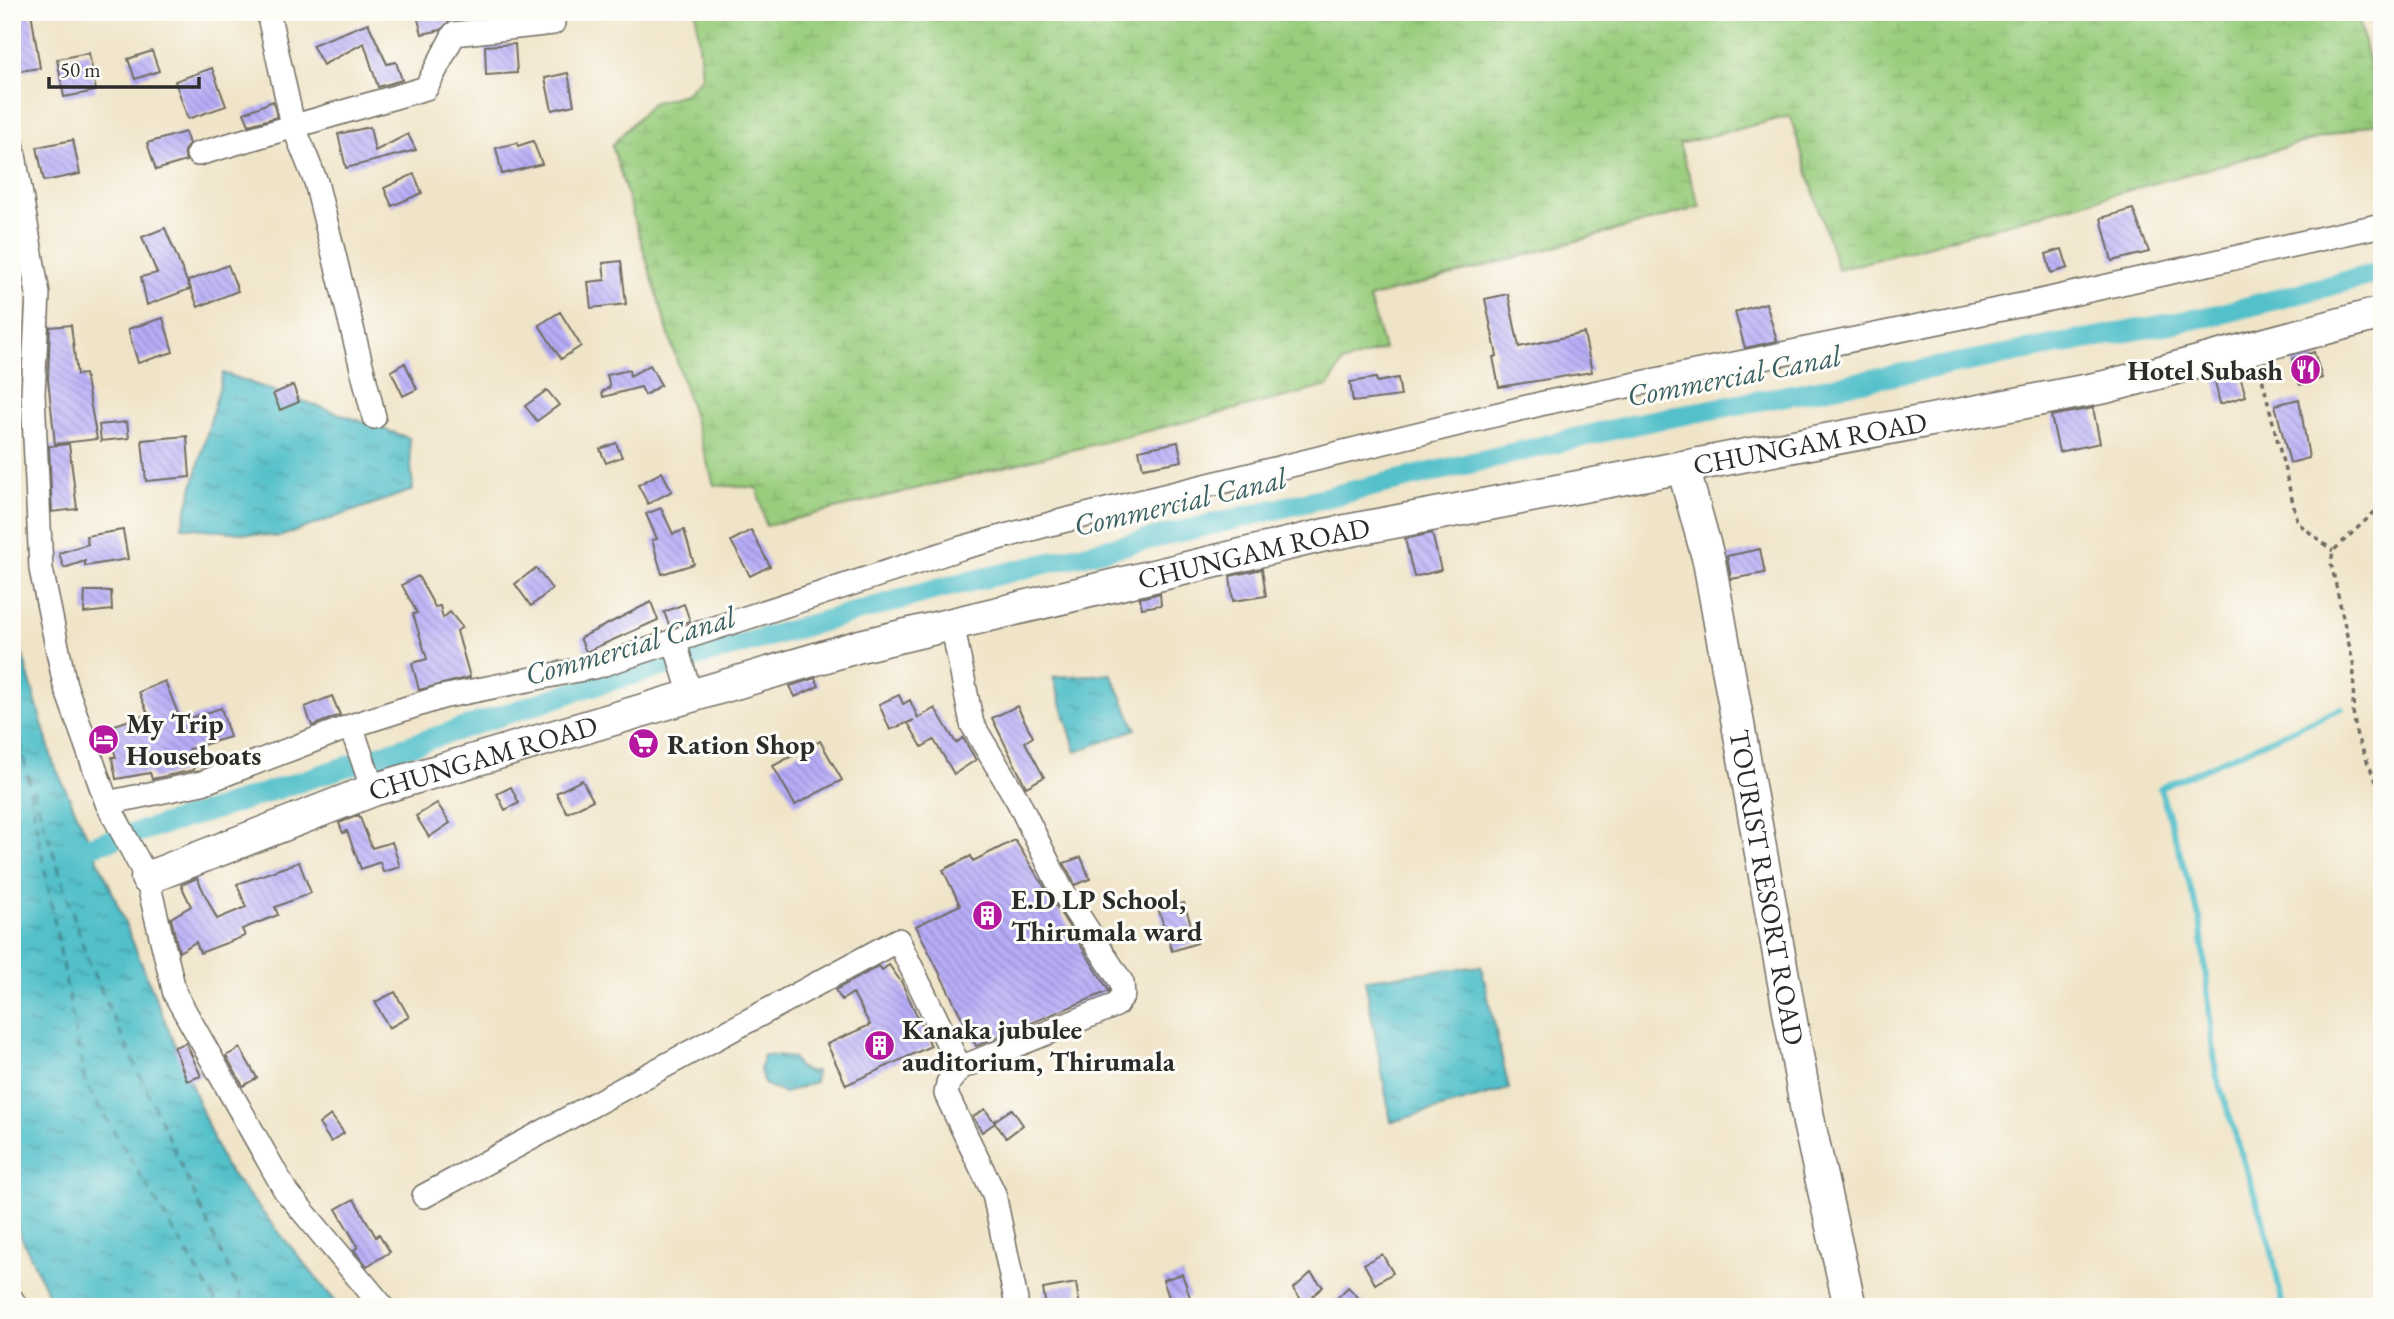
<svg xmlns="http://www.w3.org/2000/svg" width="2394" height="1319" font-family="'EB Garamond',serif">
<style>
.wetland{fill:url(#wetland-marsh);stroke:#627c54;stroke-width:2}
.water{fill:url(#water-ripples);stroke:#3f767a;stroke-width:2}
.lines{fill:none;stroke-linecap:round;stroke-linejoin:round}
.stream{stroke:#53c0ca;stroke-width:6}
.canal{stroke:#53c0ca;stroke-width:21}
.ferry{stroke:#395f63;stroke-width:2;stroke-dasharray:9 7;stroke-linecap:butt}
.building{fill:url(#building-back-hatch)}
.street-casing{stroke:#706c62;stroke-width:26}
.secondary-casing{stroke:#706c62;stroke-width:35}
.path{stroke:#706c62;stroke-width:3.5;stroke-dasharray:5 5;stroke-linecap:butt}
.street{stroke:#fff;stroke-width:23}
.secondary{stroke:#fff;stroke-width:32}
.labels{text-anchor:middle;stroke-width:6;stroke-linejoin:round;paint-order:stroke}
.poi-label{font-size:28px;font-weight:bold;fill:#2b2b2b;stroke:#fdfcf7;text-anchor:start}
.street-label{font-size:28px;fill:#2b2b2b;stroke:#fdfcf7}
.water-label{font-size:30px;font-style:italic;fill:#395f63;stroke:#fdfcf7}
</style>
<defs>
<pattern id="wetland-marsh" width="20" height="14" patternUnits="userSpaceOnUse" patternTransform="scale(1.75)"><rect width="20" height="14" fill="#99cd7d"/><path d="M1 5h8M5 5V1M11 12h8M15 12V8" fill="none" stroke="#84b06c"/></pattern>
<pattern id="water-ripples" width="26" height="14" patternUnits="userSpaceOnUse" patternTransform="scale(1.75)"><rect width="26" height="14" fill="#53c0ca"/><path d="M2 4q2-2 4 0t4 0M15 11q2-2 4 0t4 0" fill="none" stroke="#459ca4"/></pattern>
<pattern id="building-back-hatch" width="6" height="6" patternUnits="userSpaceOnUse" patternTransform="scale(1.75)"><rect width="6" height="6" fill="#b8adf8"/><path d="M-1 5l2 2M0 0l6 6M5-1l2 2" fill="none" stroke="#968dc9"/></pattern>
</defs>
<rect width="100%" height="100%" fill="#fdfcf7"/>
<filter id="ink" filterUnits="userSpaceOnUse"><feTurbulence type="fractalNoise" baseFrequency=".0143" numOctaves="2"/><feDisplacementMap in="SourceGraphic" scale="14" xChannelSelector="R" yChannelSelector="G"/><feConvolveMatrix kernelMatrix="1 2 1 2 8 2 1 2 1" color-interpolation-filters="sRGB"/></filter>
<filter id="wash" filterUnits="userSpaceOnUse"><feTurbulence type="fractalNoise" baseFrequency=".00686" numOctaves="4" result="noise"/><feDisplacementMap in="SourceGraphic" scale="28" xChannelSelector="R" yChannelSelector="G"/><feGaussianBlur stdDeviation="1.57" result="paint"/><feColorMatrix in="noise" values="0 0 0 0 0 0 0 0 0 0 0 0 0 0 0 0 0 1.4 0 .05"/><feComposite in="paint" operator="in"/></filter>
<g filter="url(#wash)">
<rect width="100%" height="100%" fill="#f0e4c8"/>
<path class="wetland" d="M696 12H2357L2382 121 1838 270 1790 116 1679 144 1700 207 1369 298 1384 349 1342 363 1329 386 766 526 757 488 714 485 612 145 652 103 685 94 702 77Z"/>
<path class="water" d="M12 256 16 273 17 635 53 762 109 884 224 1165 340 1307H54L12 1217Z
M223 373 409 438 413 490 279 537 182 527Z
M1111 674 1136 729 1076 752 1053 677Z
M1481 966 1509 1089 1391 1122 1365 979Z
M764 1055 793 1058 798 1067 808 1072 816 1071 815 1082 785 1093 764 1084 760 1070Z"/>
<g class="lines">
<path class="stream" d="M2283 1307 2270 1243 2216 1074 2200 919 2160 788 2342 708"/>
<path class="canal" d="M12 869 220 808 585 688 938 589 1645 422 2216 315 2382 272"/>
<path class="ferry" d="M12 696 85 1083 219 1307
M12 725 23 759
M28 774 89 964 246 1307"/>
</g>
<g id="blocks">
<path class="building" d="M12 12H31L40 68 12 72Z
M416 12H448L450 21 441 30 422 34Z
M368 23 387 64 396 62 402 80 378 87 364 43 323 65 312 45Z
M515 44 517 73 486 75 485 46Z
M152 51 159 71 135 79 128 59Z
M89 53 96 91 64 97 57 59Z
M212 68 226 106 188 119 175 81Z
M568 73 574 105 552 110 545 78Z
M273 101 277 117 249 125 244 113Z
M370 127 375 151 408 134 416 150 346 168 338 134Z
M185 132 189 144 184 151 186 161 156 170 147 143Z
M73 140 80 174 44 181 37 147Z
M533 141 542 164 502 174 496 148 517 143 518 146Z
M414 174 422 193 392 206 384 188Z
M2133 209 2149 252 2112 261 2101 218Z
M165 228 190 289 147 305 141 277 157 273 142 237Z
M2062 249 2068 268 2051 273 2046 254Z
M621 261 626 304 591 308 588 282 605 280 603 263Z
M228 265 238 291 198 307 188 281Z
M1508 294 1519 347 1584 333 1592 372 1499 387 1493 357 1497 356 1485 299Z
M1766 303 1777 341 1745 348 1735 312Z
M560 312 581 346 561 359 539 325Z
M163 318 173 352 138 363 128 329Z
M71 325 77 375 85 374 97 439 55 444 48 379 50 327Z
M2314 352 2322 378 2300 385 2292 359Z
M405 363 417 389 403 396 391 371Z
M650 365 661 385 645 395 641 387 603 397 602 392 610 387 607 375 629 370 630 376Z
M2238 370 2246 396 2220 404 2214 377Z
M1376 378 1377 382 1398 378 1401 396 1353 402 1350 382Z
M293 385 299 402 280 410 273 394Z
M547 390 559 405 537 421 525 406Z
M2299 399 2309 458 2290 463 2275 405Z
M2093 408 2100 443 2059 452 2051 416Z
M127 422 129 438 101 441 99 425Z
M187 436 190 477 146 481 142 440Z
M1178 442 1182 461 1143 468 1139 450Z
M616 443 622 457 606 463 600 449Z
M69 444 77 509 52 512 49 446Z
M662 472 672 491 648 504 638 485Z
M661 508 673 534 684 530 694 564 662 574 652 540 657 539 646 514Z
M123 530 128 559 85 566V561L64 568 59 553 88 544 86 536Z
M751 530 770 566 750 576 731 541Z
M1432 533 1441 570 1414 577 1405 539Z
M1760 549 1765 573 1731 579 1727 556Z
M536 568 552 589 531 606 515 584Z
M1262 569 1266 596 1233 601 1230 576Z
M418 576 435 607 440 606 443 618 450 612 462 627 457 631 470 677 419 690 412 663 427 659 413 614 417 613 402 585Z
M85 591H111L112 610 84 613Z
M1160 593 1161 605 1142 608 1140 598Z
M651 602 658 620 586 652 580 638Z
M684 604 690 621 670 627 664 612Z
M815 678 819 686 795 697 790 686Z
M165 681 181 721 221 708 230 737 189 749 194 770 152 779 150 773 116 779 112 757H116L106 728 148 714 139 692Z
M899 695 903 704 910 700 918 718 935 708 956 743 963 738 976 760 954 774 934 740 922 747 908 723 914 720 890 730 879 704Z
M332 696 340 715 312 726 305 707Z
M1017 706 1033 737 1025 742 1044 777 1026 787 992 718Z
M820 741 842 780 795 805 773 766Z
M582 780 593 800 567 813 556 793Z
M511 787 519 803 505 810 497 794Z
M437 803 450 823 429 837 416 816Z
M359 815 372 848 392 842 400 867 383 872 380 862 361 869 347 831 343 833 339 823Z
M1015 840 1109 991 976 1046 916 926 960 905 943 870 971 856 973 861Z
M1081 857 1090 879 1075 885 1064 863Z
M299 862 311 893 275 907 278 915 242 929 245 936 200 953 196 942 179 952 171 918 191 906 181 885 197 878 217 919 246 907 237 884Z
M1184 903 1197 943 1172 951 1159 911Z
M889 965 902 983 931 1046 846 1085 827 1044 870 1025 853 993 842 1000 835 990 879 966 882 970Z
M395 992 409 1017 389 1028 375 1002Z
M186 1043 201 1076 187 1081 174 1047Z
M240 1048 257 1078 243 1086 226 1056Z
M985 1109 995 1123 982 1132 973 1117Z
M1012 1109 1023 1125 1006 1138 994 1121Z
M331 1115 344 1133 331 1142 319 1124Z
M354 1199 376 1237 379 1234 390 1252 367 1266 354 1250 358 1247 336 1209Z
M1382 1254 1393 1273 1375 1284 1364 1264Z
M1311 1273 1323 1287 1304 1303 1293 1289Z
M1182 1274 1190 1297 1171 1303 1163 1280Z
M1076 1283 1080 1307H1046L1043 1289Z
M1348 1287 1367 1307H1329Z"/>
</g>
</g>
<g filter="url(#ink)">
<use href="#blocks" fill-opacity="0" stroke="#706c62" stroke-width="2"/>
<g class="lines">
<defs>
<path id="street" d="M268 12 293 125 316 182 374 417
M12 143 38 294 33 393 41 569 65 685 107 803 147 878 175 994 285 1190 383 1307
M198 154 426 88 454 34 553 23
M952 623 972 724 1018 801 1061 889 1122 983 1123 995 1116 1005 960 1068 948 1083 946 1094 994 1194 1016 1300 1014 1307
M674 640 691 696
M351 726 373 790
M107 803 202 783 351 726 442 697 598 666 961 548 1054 523 1544 403 2036 302 2382 225
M424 1196 898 940 960 1068
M12 1300 16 1307"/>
<g id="secondary">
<path id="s1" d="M1683 467 1709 561 1809 1123 1850 1307"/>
<path id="s2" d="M147 878 373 790 860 646 1325 535 2105 387 2382 313"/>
</g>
</defs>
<use href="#street" class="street-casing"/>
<use href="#secondary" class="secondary-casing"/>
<path class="path" d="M2260 370 2298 523 2333 551
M2382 505 2333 551 2331 563 2354 667 2353 712 2357 737 2382 796"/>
<use href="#street" class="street"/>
<use href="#secondary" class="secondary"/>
</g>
</g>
<defs>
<symbol id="restaurant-disc" viewBox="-11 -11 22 22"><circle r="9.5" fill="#b5179e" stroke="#fdfcf7"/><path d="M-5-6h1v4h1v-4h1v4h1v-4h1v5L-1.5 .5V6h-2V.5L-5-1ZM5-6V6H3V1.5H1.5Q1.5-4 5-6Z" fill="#fff"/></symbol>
<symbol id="hotel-disc" viewBox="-11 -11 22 22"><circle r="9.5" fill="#b5179e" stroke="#fdfcf7"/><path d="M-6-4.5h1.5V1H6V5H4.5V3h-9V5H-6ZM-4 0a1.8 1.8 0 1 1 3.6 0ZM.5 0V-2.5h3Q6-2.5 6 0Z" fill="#fff"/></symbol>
<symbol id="supermarket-disc" viewBox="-11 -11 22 22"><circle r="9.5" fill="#b5179e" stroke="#fdfcf7"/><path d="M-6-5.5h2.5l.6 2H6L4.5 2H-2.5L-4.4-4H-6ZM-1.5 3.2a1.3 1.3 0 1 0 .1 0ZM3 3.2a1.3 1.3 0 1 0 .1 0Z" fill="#fff"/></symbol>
<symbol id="building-disc" viewBox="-11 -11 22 22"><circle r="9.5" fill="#b5179e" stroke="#fdfcf7"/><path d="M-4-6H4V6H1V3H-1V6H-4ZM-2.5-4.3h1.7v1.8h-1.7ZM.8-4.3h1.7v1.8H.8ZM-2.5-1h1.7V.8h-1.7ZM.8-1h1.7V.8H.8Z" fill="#fff"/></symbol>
</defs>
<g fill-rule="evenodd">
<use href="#restaurant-disc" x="2288" y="352" width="35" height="35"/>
<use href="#hotel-disc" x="86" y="722" width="35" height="35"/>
<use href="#supermarket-disc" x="626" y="726" width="35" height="35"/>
<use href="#building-disc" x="970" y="898" width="35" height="35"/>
<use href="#building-disc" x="862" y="1028" width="35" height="35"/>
</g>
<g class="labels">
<g class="poi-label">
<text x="2283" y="380" text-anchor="end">Hotel Subash</text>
<text x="126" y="733">My Trip<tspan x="126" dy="32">Houseboats</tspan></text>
<text x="667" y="754">Ration Shop</text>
<text x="1011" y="909">E.D LP School,<tspan x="1011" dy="32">Thirumala ward</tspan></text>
<text x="902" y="1039">Kanaka jubulee<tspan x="902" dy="32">auditorium, Thirumala</tspan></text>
</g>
<g class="street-label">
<text dy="10" stroke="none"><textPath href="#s2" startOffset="1722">CHUNGAM ROAD</textPath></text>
<text dy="10" stroke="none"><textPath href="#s2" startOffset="1155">CHUNGAM ROAD</textPath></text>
<text dy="10" stroke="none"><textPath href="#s2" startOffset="357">CHUNGAM ROAD</textPath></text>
<text dy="10" stroke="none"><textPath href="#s1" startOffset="429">TOURIST RESORT ROAD</textPath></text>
</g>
<g class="water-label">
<text transform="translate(1734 376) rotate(-11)" y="10">Commercial Canal</text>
<text transform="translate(1180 502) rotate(-13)" y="10">Commercial Canal</text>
<text transform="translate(630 646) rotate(-16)" y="10">Commercial Canal</text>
</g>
</g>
<rect width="2394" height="1319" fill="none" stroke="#fdfcf7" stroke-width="42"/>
<path d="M49 77v10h150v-10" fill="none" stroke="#2b2b2b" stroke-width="3.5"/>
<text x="60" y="77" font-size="21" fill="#2b2b2b" stroke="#fdfcf7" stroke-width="5" paint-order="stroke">50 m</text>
</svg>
